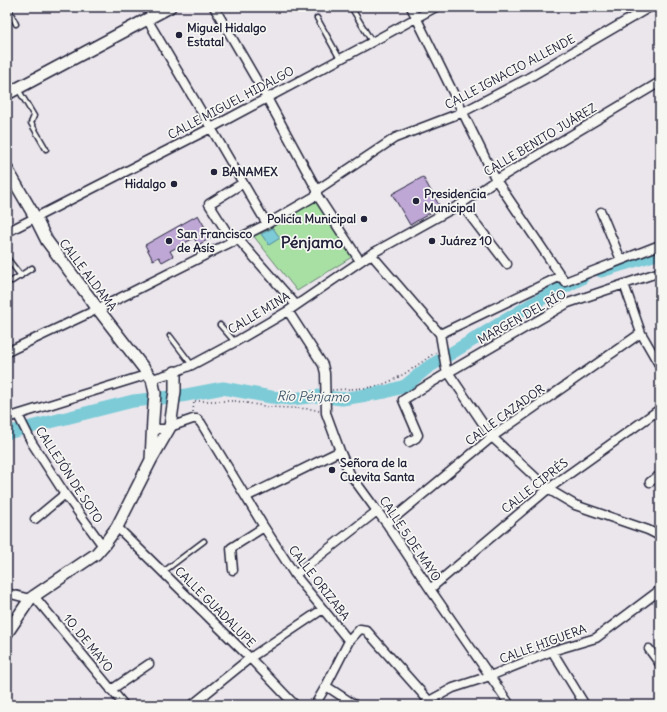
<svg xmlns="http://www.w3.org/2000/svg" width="667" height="712" font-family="Delius,sans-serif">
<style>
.green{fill:#a8e0a4;stroke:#658170}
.water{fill:#7bcbd7;stroke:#578799}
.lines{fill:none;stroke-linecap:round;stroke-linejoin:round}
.river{stroke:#7bcbd7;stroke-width:13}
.building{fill:#bea6d5;stroke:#22223b}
.lane-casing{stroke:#22223b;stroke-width:7}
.street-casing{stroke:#22223b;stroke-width:11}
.secondary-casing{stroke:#22223b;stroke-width:14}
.path{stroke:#22223b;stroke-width:1.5;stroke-dasharray:1 3;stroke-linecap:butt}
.lane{stroke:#f6f6f2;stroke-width:4}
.street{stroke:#f6f6f2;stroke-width:8}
.secondary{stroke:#f6f6f2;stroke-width:11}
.poi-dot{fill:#22223b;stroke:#f6f6f2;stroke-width:1.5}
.labels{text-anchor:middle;stroke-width:3.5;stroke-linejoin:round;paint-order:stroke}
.poi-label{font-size:12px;font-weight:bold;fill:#22223b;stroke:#f6f6f2;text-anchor:start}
.street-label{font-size:12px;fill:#22223b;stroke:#f6f6f2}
.water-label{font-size:13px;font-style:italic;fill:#3d556a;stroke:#f6f6f2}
.district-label{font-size:16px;font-weight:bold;fill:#22223b;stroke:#f6f6f2}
</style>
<rect width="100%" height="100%" fill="#ebe6ec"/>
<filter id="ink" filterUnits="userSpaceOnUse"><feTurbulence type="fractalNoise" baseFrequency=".025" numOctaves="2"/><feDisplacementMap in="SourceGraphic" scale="8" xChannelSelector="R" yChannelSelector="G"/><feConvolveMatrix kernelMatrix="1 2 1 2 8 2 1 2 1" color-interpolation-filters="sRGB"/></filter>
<g filter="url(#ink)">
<path class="green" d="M316 197 355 255 297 291 252 234Z"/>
<path class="water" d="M273 228 280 238 269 245 261 234Z"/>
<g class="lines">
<path class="river" d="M601 271 660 253
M7 433 133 401 181 396 223 388 271 397 291 399 318 396 342 399 385 392 405 386 427 368 532 304 582 278"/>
</g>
<path class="building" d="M423 177 440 207 410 225 392 194Z
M198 215 211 238 198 245 194 238 170 251 173 256 162 262 159 257 153 260 145 245Z"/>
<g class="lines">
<defs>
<path id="lane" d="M8 7 16 24
M351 7 372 42
M317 18 340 59
M18 89 34 116 31 123 46 149
M7 258 21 276
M12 281 32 268
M220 325 235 342
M170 336 192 365
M163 572 204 541"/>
<path id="street" d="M214 7 267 98 317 190V195L360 261
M411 7 496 180 565 282 660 245
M147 19 211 128 267 224
M317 190 395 138 463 112 528 78 650 7
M461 204 507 264
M601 212 621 260
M7 232 211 128 372 42 436 7
M238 239 296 305
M233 242 209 204 243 183
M371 254 440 334 446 369 492 437 548 489 575 505 648 530 660 536
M624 284 641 333 660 366
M288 311 323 365 325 373 326 413 340 451 350 474 377 511 387 524 430 589 510 705
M440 334 561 276
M7 352 98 309 267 224 317 195
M152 379 175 372 192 365 235 342 288 311 371 254 461 204 496 180 660 82
M18 415 32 443 65 494 103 546
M7 418 149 374
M153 426 158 429H164L193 419H197L201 423 264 527 295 575 349 641
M409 442 416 438 418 435 403 400 449 372 568 303 660 272
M650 482 660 475
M246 497 340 451
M35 519 65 494
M387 524 492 437 641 333
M117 527 250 658 295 705
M233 570 231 548 264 527
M295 575 377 511
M430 589 548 489 660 409
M7 593 30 599
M34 596 124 705
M649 649 660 664
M552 651 585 705
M326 686 355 705
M111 690 149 664
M192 705 250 658 323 609
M315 705 326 686 349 641 360 629 366 630 429 701
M424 705 429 701 453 688 490 676 552 651 596 638 660 590"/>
<path id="secondary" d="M7 94 170 7
M7 169 35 217 47 241 98 309 152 379 155 393 153 419 151 460
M7 633 30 599 34 596 96 554 103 546 117 527 151 460 170 427 175 391V372"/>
</defs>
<use href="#lane" class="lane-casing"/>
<use href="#street" class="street-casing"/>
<use href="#secondary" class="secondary-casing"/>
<path class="path" d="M332 390C346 389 367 389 381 385 401 378 419 364 436 352
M193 412 194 401H236L269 407 312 409 319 411"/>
<use href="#lane" class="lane"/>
<use href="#street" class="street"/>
<use href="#secondary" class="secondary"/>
</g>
</g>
<g class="poi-dot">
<circle cx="179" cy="35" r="4"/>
<circle cx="214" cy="172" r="4"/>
<circle cx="174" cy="184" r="4"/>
<circle cx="416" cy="201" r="4"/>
<circle cx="364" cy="219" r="4"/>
<circle cx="169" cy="241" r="4"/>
<circle cx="432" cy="241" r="4"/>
<circle cx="332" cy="470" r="4"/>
</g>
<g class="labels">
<g class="poi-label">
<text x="187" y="32">Miguel Hidalgo<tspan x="187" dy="14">Estatal</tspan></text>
<text x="222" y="176">BANAMEX</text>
<text x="166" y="188" text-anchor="end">Hidalgo</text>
<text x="424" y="198">Presidencia<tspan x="424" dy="14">Municipal</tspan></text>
<text x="356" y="223" text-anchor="end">Policía Municipal</text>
<text x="177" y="238">San Francisco<tspan x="177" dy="14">de Asís</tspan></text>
<text x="440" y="245">Juárez 10</text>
<text x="340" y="467">Señora de la<tspan x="340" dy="14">Cuevita Santa</tspan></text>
</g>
<g class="street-label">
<text transform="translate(510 72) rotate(-28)" y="4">CALLE IGNACIO ALLENDE</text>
<text transform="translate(231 103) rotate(-28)" y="4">CALLE MIGUEL HIDALGO</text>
<text transform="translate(540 140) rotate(-31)" y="4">CALLE BENITO JUÁREZ</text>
<text transform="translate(88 275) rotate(53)" y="4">CALLE ALDAMA</text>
<text transform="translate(259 313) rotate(-31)" y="4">CALLE MINA</text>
<text transform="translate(522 317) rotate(-29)" y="4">MARGEN DEL RÍO</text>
<text transform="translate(505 415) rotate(-36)" y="4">CALLE CAZADOR</text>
<text transform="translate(69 475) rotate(57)" y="4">CALLEJÓN DE SOTO</text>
<text transform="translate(535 486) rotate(-38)" y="4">CALLE CIPRÉS</text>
<text transform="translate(410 539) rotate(56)" y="4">CALLE 5 DE MAYO</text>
<text transform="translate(319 583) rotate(52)" y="4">CALLE ORIZABA</text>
<text transform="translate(215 607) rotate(45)" y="4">CALLE GUADALUPE</text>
<text transform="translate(88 643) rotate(51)" y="4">1O. DE MAYO</text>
<text transform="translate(543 644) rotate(-20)" y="4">CALLE HIGUERA</text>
</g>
<g class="water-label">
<text transform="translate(313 396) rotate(1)" y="5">Río Pénjamo</text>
</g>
<g class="district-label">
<text x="312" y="248">Pénjamo</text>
</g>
</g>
<rect width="667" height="712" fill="none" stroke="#f6f6f2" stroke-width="24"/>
<rect x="12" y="12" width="643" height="688" fill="none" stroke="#22223b" stroke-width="1.5" filter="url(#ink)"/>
</svg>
